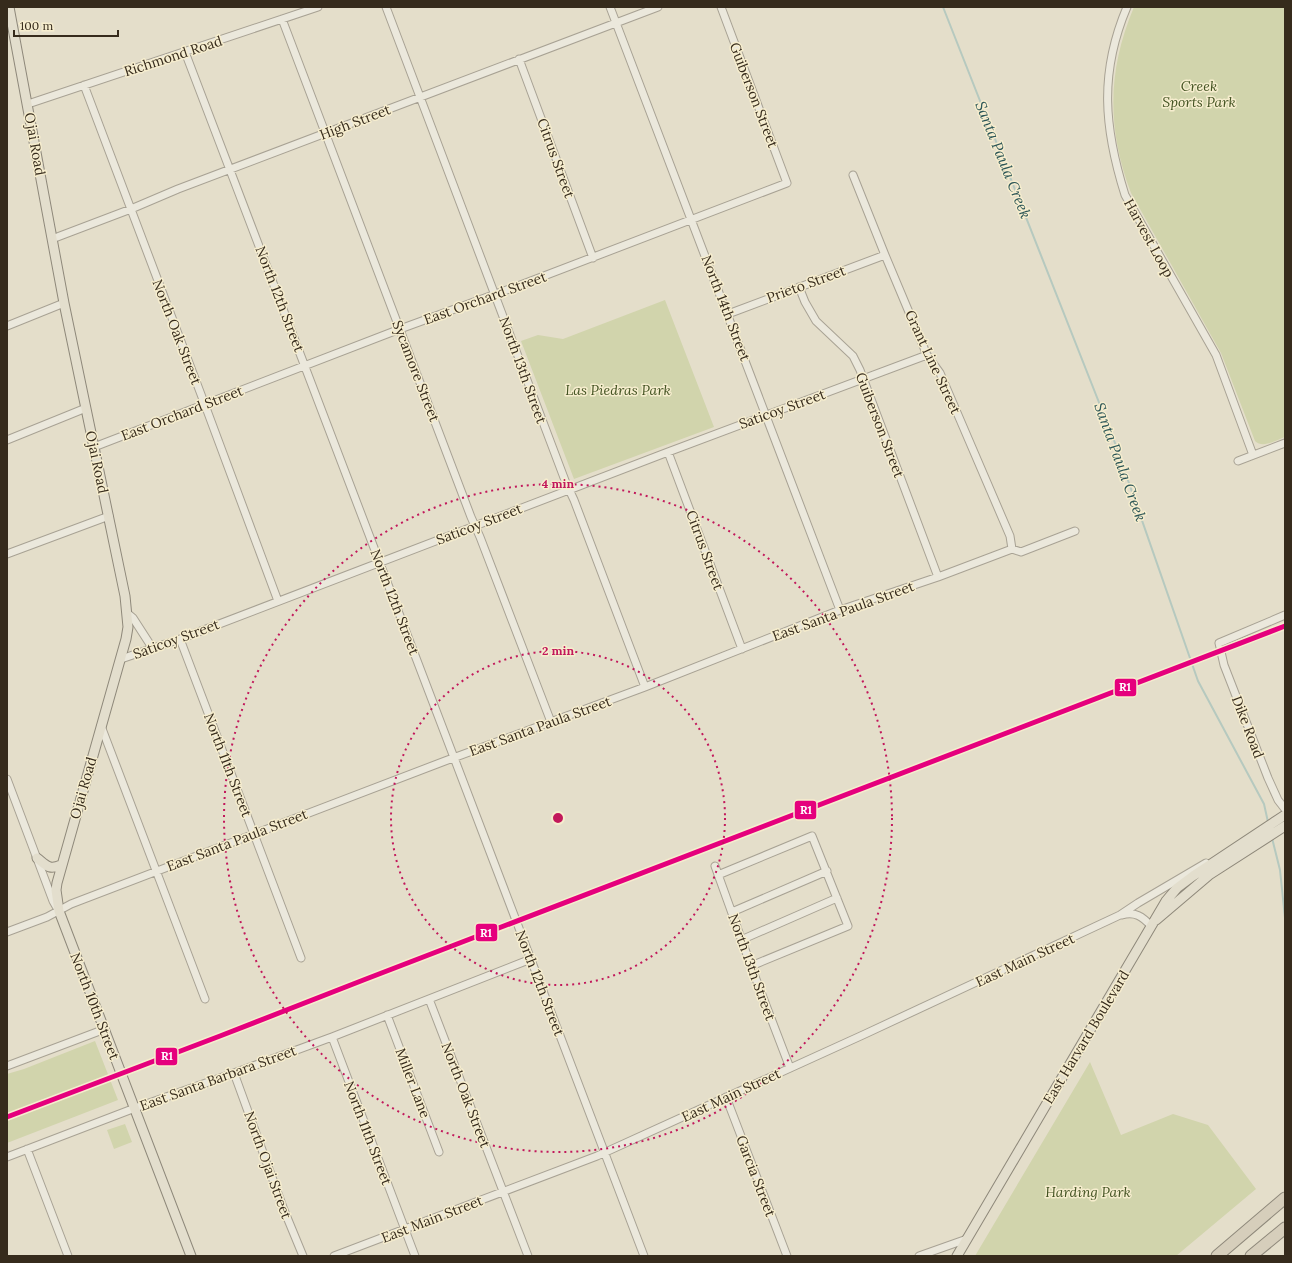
<svg xmlns="http://www.w3.org/2000/svg" width="1292" height="1263" font-family="Lora,serif">
<style>
.green{fill:#d1d4ac}
.lines{fill:none;stroke-linecap:round;stroke-linejoin:round}
.stream{stroke:#b6c9bf;stroke-width:2}
.minor-casing{stroke:#a8a294;stroke-width:9}
.major-casing{stroke:#8e887a;stroke-width:11}
.highway-casing{stroke:#8e887a;stroke-width:13}
.minor{stroke:#ebe8dc;stroke-width:7}
.major{stroke:#e3decd;stroke-width:9}
.highway{stroke:#d6cebb;stroke-width:11}
.rail-1-casing{stroke:#f6edce;stroke-width:8}
.rail-1{stroke:#e5007d;stroke-width:5}
.ring{fill:none;stroke:#c2185b;stroke-width:2;stroke-dasharray:2 4}
.labels{text-anchor:middle;stroke-width:3;stroke-linejoin:round;paint-order:stroke}
.street-label{font-size:14px;fill:#362b1c;stroke:#f6edce}
.park-label{font-size:14px;font-style:italic;fill:#435322;stroke:#f6edce}
.water-label{font-size:15px;font-style:italic;fill:#2b5556;stroke:#f6edce}
.centre{fill:#c2185b;stroke:#f6edce;stroke-width:2}
.ring-label{font-size:12px;text-anchor:middle;font-weight:bold;fill:#c2185b;stroke:#f6edce;stroke-width:3;stroke-linejoin:round;paint-order:stroke}
.line-badge{stroke:#f6edce;stroke-width:1.5}
.badge-label{font-size:11px;text-anchor:middle;font-weight:bold;fill:#fff}
</style>
<rect width="100%" height="100%" fill="#e4deca"/>
<path class="green" d="M1134 7H1285V437C1276 440 1263 449 1255 441L1221 353 1131 193C1107 129 1107 71 1134 7Z
M665 300 714 427 574 479 521 341 538 335 563 339Z
M95 1041 118 1100 7 1143V1074L24 1069Z
M1090 1062 1121 1135 1173 1114 1208 1125 1256 1189 1176 1256H975Z
M125 1124 132 1142 114 1149 107 1130Z"/>
<g class="lines">
<path class="stream" d="M943 7 1115 443 1198 681 1264 804 1268 822
M1272 838 1280 870 1285 918"/>
<defs>
<path id="minor" d="M386 7 566 483 574 500 645 687
M610 7 840 610
M1127 7C1099 73 1104 128 1125 195L1216 355 1253 455
M282 19 471 517 480 537 551 722
M185 52 644 1256
M519 59 593 258
M84 85 205 405 278 601
M28 104 318 7
M853 175 885 255 927 355 940 373 1010 536 1012 549
M52 239 131 209 178 189 658 7
M799 287 805 302 816 321 853 356 860 370 938 577
M728 314 885 255
M7 326 64 303
M7 440 86 408
M94 447 400 329 523 284 787 183 721 7
M668 452 742 649
M1238 461 1285 443
M7 554 109 516
M127 613 133 618 153 649
M1285 615 1219 643 1224 665 1268 778 1278 800 1285 809
M180 639 254 834 301 958
M121 659 180 639 668 452 927 355
M101 726 205 999
M7 779 53 901 57 908
M715 866 751 966 790 1068
M718 875 812 836 848 926 751 966
M732 912 827 871
M1122 915C1135 911 1143 917 1151 926
M7 932 47 917 71 904 445 761 645 687 840 610 938 577 1012 549 1021 552 1075 531
M741 940 837 898
M429 999 528 1256
M387 1015 439 1152
M332 1037 415 1256
M7 1066 105 1029
M234 1073 284 1210 303 1256
M726 1097 787 1256
M27 1149 68 1256
M7 1157 135 1108 234 1073 332 1037 531 959
M334 1256 597 1156 865 1034 1120 915 1138 903 1206 863
M919 1256 967 1239"/>
<path id="major" d="M9 7 64 303 125 596 128 627 126 639 57 883 56 890 59 911 191 1256
M37 858C47 866 49 870 61 865
M1156 920 1209 875 1285 826
M957 1256 1166 901 1177 888 1193 876 1285 815"/>
<path id="highway" d="M1217 1256 1285 1198
M1251 1256 1285 1228"/>
</defs>
<use href="#minor" class="minor-casing"/>
<use href="#major" class="major-casing"/>
<use href="#highway" class="highway-casing"/>
<use href="#minor" class="minor"/>
<use href="#major" class="major"/>
<use href="#highway" class="highway"/>
<defs>
<path id="rail-1" d="M7 1117 220 1036 366 979 1285 626"/>
</defs>
<use href="#rail-1" class="rail-1-casing"/>
<use href="#rail-1" class="rail-1"/>
</g>
<g class="ring">
<circle cx="558" cy="818" r="167"/>
<circle cx="558" cy="818" r="334"/>
</g>
<g class="labels">
<g class="street-label">
<text transform="translate(173 56) rotate(-18)" y="5">Richmond Road</text>
<text transform="translate(754 95) rotate(69)" y="5">Guiberson Street</text>
<text transform="translate(355 122) rotate(-21)" y="5">High Street</text>
<text transform="translate(35 144) rotate(80)" y="5">Ojai Road</text>
<text transform="translate(556 158) rotate(70)" y="5">Citrus Street</text>
<text transform="translate(1149 238) rotate(61)" y="5">Harvest Loop</text>
<text transform="translate(806 284) rotate(-20)" y="5">Prieto Street</text>
<text transform="translate(485 298) rotate(-20)" y="5">East Orchard Street</text>
<text transform="translate(280 299) rotate(69)" y="5">North 12th Street</text>
<text transform="translate(726 308) rotate(69)" y="5">North 14th Street</text>
<text transform="translate(177 332) rotate(69)" y="5">North Oak Street</text>
<text transform="translate(933 362) rotate(65)" y="5">Grant Line Street</text>
<text transform="translate(523 370) rotate(70)" y="5">North 13th Street</text>
<text transform="translate(416 371) rotate(69)" y="5">Sycamore Street</text>
<text transform="translate(782 409) rotate(-20)" y="5">Saticoy Street</text>
<text transform="translate(182 413) rotate(-21)" y="5">East Orchard Street</text>
<text transform="translate(880 425) rotate(69)" y="5">Guiberson Street</text>
<text transform="translate(97 462) rotate(78)" y="5">Ojai Road</text>
<text transform="translate(479 524) rotate(-21)" y="5">Saticoy Street</text>
<text transform="translate(705 550) rotate(70)" y="5">Citrus Street</text>
<text transform="translate(395 602) rotate(69)" y="5">North 12th Street</text>
<text transform="translate(843 611) rotate(-20)" y="5">East Santa Paula Street</text>
<text transform="translate(176 639) rotate(-20)" y="5">Saticoy Street</text>
<text transform="translate(540 726) rotate(-20)" y="5">East Santa Paula Street</text>
<text transform="translate(1248 727) rotate(69)" y="5">Dike Road</text>
<text transform="translate(228 765) rotate(69)" y="5">North 11th Street</text>
<text transform="translate(83 788) rotate(-74)" y="5">Ojai Road</text>
<text transform="translate(237 840) rotate(-21)" y="5">East Santa Paula Street</text>
<text transform="translate(1025 960) rotate(-25)" y="5">East Main Street</text>
<text transform="translate(752 967) rotate(70)" y="5">North 13th Street</text>
<text transform="translate(540 983) rotate(69)" y="5">North 12th Street</text>
<text transform="translate(95 1006) rotate(69)" y="5">North 10th Street</text>
<text transform="translate(1086 1037) rotate(-59)" y="5">East Harvard Boulevard</text>
<text transform="translate(218 1078) rotate(-20)" y="5">East Santa Barbara Street</text>
<text transform="translate(413 1083) rotate(69)" y="5">Miller Lane</text>
<text transform="translate(466 1095) rotate(69)" y="5">North Oak Street</text>
<text transform="translate(731 1095) rotate(-25)" y="5">East Main Street</text>
<text transform="translate(368 1133) rotate(69)" y="5">North 11th Street</text>
<text transform="translate(268 1165) rotate(70)" y="5">North Ojai Street</text>
<text transform="translate(756 1176) rotate(69)" y="5">Garcia Street</text>
<text transform="translate(432 1219) rotate(-21)" y="5">East Main Street</text>
</g>
<g class="park-label">
<text x="1199" y="91">Creek<tspan x="1199" dy="16">Sports Park</tspan></text>
<text x="618" y="395">Las Piedras Park</text>
<text x="1088" y="1197">Harding Park</text>
</g>
<g class="water-label">
<text transform="translate(1003 160) rotate(68)" y="5">Santa Paula Creek</text>
<text transform="translate(1120 462) rotate(70)" y="5">Santa Paula Creek</text>
</g>
</g>
<circle cx="558" cy="818" r="6" class="centre"/>
<g class="ring-label">
<text x="558" y="488">4 min</text>
<text x="558" y="655">2 min</text>
</g>
<g class="line-badge">
<rect x="1114" y="678" width="23" height="19" rx="4" fill="#e5007d"/>
<rect x="794" y="800" width="23" height="20" rx="4" fill="#e5007d"/>
<rect x="475" y="923" width="23" height="19" rx="4" fill="#e5007d"/>
<rect x="155" y="1047" width="23" height="19" rx="4" fill="#e5007d"/>
</g>
<g class="badge-label">
<text x="1125" y="691">R1</text>
<text x="806" y="814">R1</text>
<text x="486" y="937">R1</text>
<text x="167" y="1060">R1</text>
</g>
<rect width="1292" height="1263" fill="none" stroke="#362b1c" stroke-width="16"/>
<path d="M14 30v6h104v-6" fill="none" stroke="#362b1c" stroke-width="2"/>
<text x="20" y="30" font-size="12" fill="#362b1c" stroke="#f6edce" stroke-width="3" paint-order="stroke">100 m</text>
</svg>
